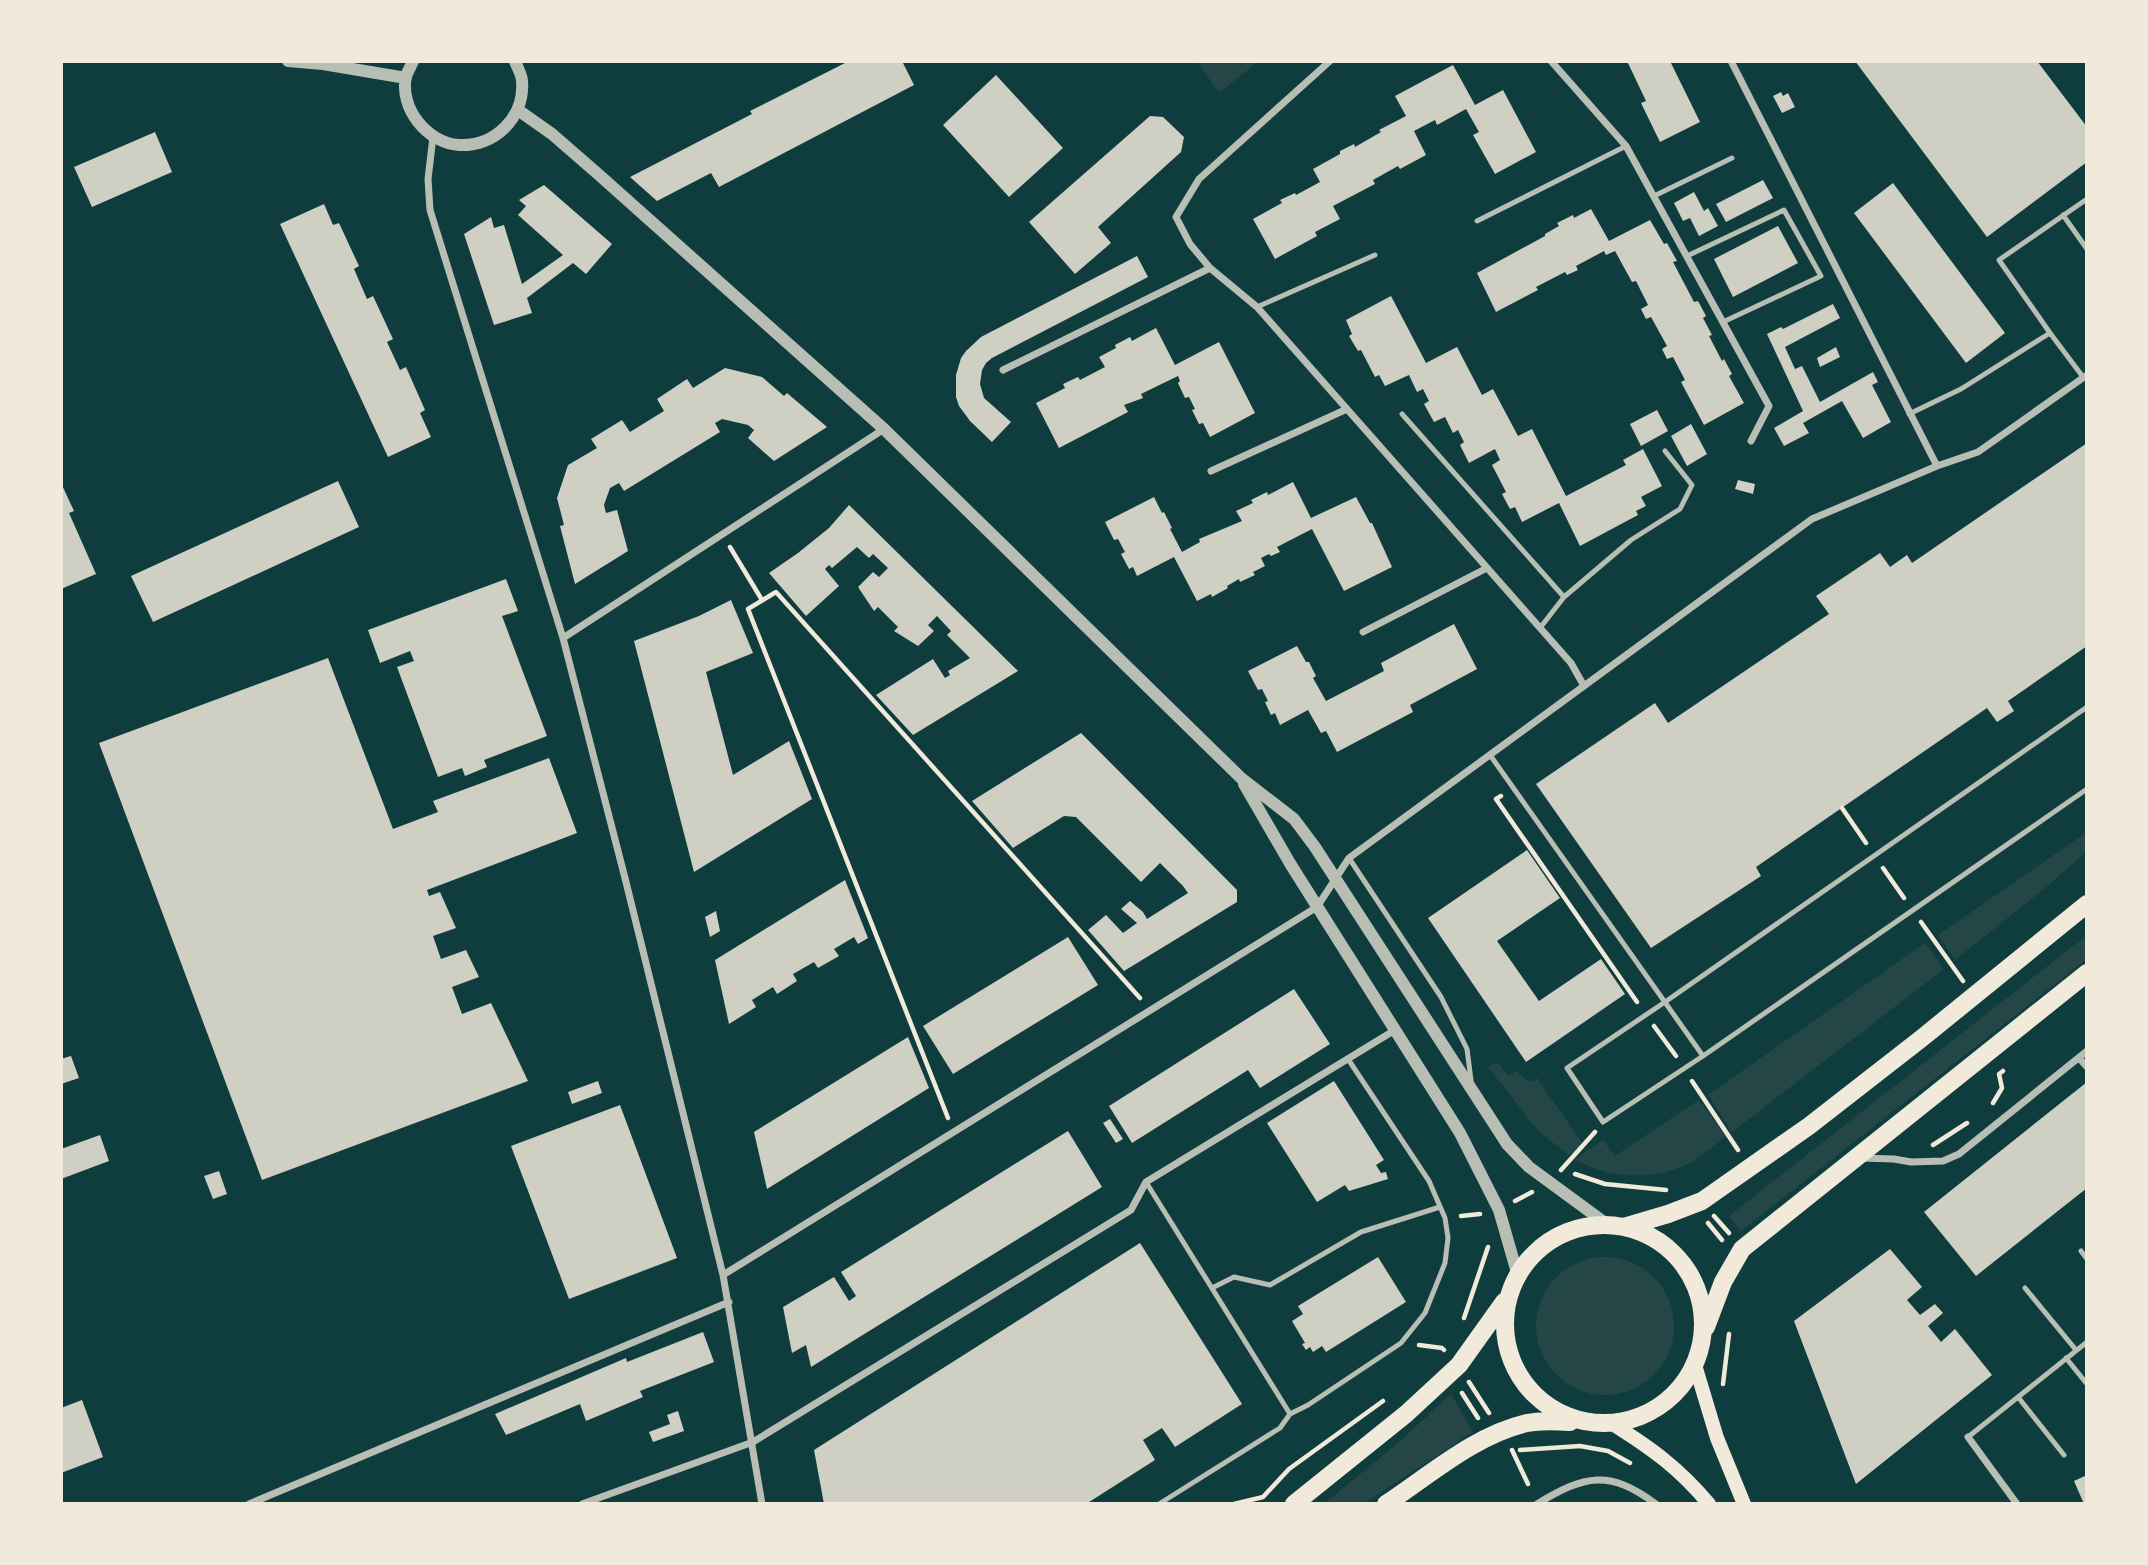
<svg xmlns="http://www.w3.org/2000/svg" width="2148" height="1565" font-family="'Sofia Sans Condensed',sans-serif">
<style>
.green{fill:#244646}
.building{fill:#cfcfc3}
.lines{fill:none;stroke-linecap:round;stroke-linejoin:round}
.path{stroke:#f1e9da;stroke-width:4.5}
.service{stroke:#b8beb3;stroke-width:5}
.minor{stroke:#b8beb3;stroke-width:7}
.tertiary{stroke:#b8beb3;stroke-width:12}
.secondary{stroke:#f1e9da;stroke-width:14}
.primary{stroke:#f1e9da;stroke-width:18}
</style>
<rect width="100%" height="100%" fill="#0f3d3e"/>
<path class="green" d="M1197 61H1259L1219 93Z
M2087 832V851L2044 889 1955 960 1938 935Z
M2087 935V959L1741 1231 1729 1216Z
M1925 943 1944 969 1732 1132 1708 1095Z
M1498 1063 1508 1075 1516 1071 1527 1081H1532L1537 1078 1583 1144 1569 1155 1539 1132 1488 1067Z
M1699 1100 1726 1136C1716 1144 1706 1153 1695 1160 1662 1181 1608 1180 1575 1159L1603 1140 1615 1156Z
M1536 1326a69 69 0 1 1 138 0a69 69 0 1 1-138 0Z
M1451 1394 1473 1432 1363 1504H1324L1398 1443Z"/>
<path class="building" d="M849 61H902L914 85 719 187 711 173 657 201 630 177 752 114 750 111Z
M1627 61H1670L1700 122 1660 142 1641 103 1646 101Z
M1855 61H2037L2087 127V162L1987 237Z
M1453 65 1475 105 1503 90 1536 152 1495 174 1473 135 1479 132 1466 109 1437 125 1435 120 1414 131 1426 155 1400 169 1398 166 1373 180 1375 184 1333 206 1340 219 1315 232 1317 236 1275 259 1253 219 1282 203 1280 200 1295 193 1296 195 1320 182 1313 169 1340 154V151L1354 144 1355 147 1381 132 1379 130 1406 116 1395 96Z
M996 75 1063 148 1009 197 943 125Z
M1781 92 1783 96 1788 93 1795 107 1782 113 1773 96Z
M1150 116 1163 117 1184 137 1181 152 1098 227 1111 243 1075 274 1029 222Z
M155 132 172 172 92 207 74 167Z
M1763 180 1773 198 1726 222 1716 204Z
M1893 183 2005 333 1966 363 1854 213Z
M544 185 612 244 586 274 573 263 527 298 532 313 494 325 464 234 491 217 494 228 504 225 522 284 563 255 518 215 526 206 519 200Z
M1694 192 1704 211 1708 208 1718 226 1699 236 1690 218 1683 221 1674 203Z
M324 204 333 225 339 223 359 266 354 269 367 299 373 296 393 339 387 342 400 370 406 367 425 410 420 413 431 437 388 457 280 224Z
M1591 209 1609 241 1650 220 1664 244 1667 243 1677 261 1673 262 1694 302 1698 301 1706 316 1703 318 1712 335 1709 336 1722 361 1724 359 1732 374 1729 376 1744 403 1704 425 1681 382 1685 380 1673 357 1667 359 1662 349 1667 346 1651 317 1646 319 1641 309 1648 305 1636 281 1632 282 1615 251 1606 255 1604 251 1576 266 1578 270 1567 275 1565 272 1536 287 1538 290 1496 312 1477 273 1545 236V234L1559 226 1557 223 1573 215 1574 218Z
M1778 226 1798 263 1733 297 1714 259Z
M1137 256 1148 277 992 358 986 363 982 370 980 384 984 398 1011 422 992 442 970 421 959 406 956 397V375L961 358 966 351 981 337Z
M1391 296 1426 363 1457 347 1482 395 1493 389 1518 436 1532 429 1566 496 1626 465 1623 460 1643 449 1662 486 1641 497 1646 506 1636 511 1638 515 1580 546 1559 503 1522 522 1515 507 1510 509 1502 494 1506 492 1492 465 1500 460 1495 449 1469 463 1460 445 1464 442 1458 430 1453 433 1445 417 1434 422 1424 404 1429 401 1423 389 1417 392 1409 375 1385 386 1379 375 1375 377 1361 350 1358 351 1349 336 1352 334 1346 320Z
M1833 304 1840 318 1785 347 1795 369 1802 366 1820 402 1873 372 1878 382 1872 385 1891 422 1863 438 1842 401 1803 423 1809 433 1784 446 1774 428 1803 411 1767 334 1781 327 1783 329Z
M1156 328 1175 365 1219 342 1255 413 1210 437 1203 423 1199 424 1192 410 1195 409 1189 397 1185 398 1178 383 1180 381 1178 376 1141 394 1143 398 1124 405 1128 412 1059 448 1036 403 1065 388 1063 384 1078 377 1080 380 1105 367 1099 357 1116 348 1115 345 1130 337 1132 341Z
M1836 347 1840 357 1820 367 1817 358Z
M725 368 762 377 784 396 787 393 827 427 774 461 748 438 754 430 748 425 722 419 715 423 720 432 624 491 619 483 610 488 604 505 606 513 617 510 628 551 575 584 560 526 564 525 557 498 568 465 597 448 591 439 622 420 630 432 664 411 657 399 687 379 693 388Z
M1657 410 1668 431 1641 446 1630 424Z
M1691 424 1707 454 1687 466 1671 436Z
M2087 443V646L2008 701 2014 711 1997 722 1987 708 1756 867 1761 876 1651 948 1536 784 1655 703 1668 723 1829 614 1816 596 1880 553 1890 567 1907 555 1912 563Z
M1738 480 1755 484 1753 494 1735 489Z
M338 481 359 527 153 622 131 576Z
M1293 482 1311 518 1356 497 1370 523H1372L1392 567 1344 591 1312 529 1277 547 1280 552 1271 556 1269 554 1261 558 1265 566 1253 572 1255 575 1240 582 1239 579 1227 586 1228 588 1212 597 1211 594 1197 601 1174 557 1137 576 1133 567 1129 569 1121 554 1125 552 1118 539 1114 540 1105 522 1154 497 1162 513 1164 512 1172 528 1170 529 1182 552 1200 542 1199 539 1242 521 1236 511 1253 503 1251 500 1267 492 1268 495Z
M61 483 74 511 69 513 96 574 61 589Z
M849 505 1018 671 913 735 876 695 933 659 945 678 950 675 948 671 970 658 947 635 951 631 937 616 928 625 934 631 918 646 894 631 898 627 878 607 874 611 858 587 873 572 879 577 888 568 873 554 869 558 857 547 832 568 829 565 825 569 839 586 806 616 769 573 798 553 829 528Z
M506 579 518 611 502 616 547 736 484 760 487 767 465 776 462 768 438 777 397 667 414 661 410 651 380 663 368 630Z
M731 600 753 653 706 672 733 775 789 741 812 799 694 872 634 641 699 616Z
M1454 624 1477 669 1410 705 1413 712 1337 752 1326 731 1321 733 1308 710 1280 725 1275 713 1271 715 1265 702 1268 701 1262 689 1258 690 1248 671 1297 646 1306 662H1309L1316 676 1313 678 1326 701 1384 671 1381 663Z
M328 658 393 829 438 812 433 801 549 758 577 833 427 890 429 896 440 892 456 928 433 936 441 959 466 950 479 977 452 987 462 1014 491 1003 528 1081 262 1180 99 743Z
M1081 733 1237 890V902L1124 971 1088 930 1106 915 1123 933 1137 923 1121 909 1130 901 1143 912 1147 919 1188 893 1183 886 1160 863 1141 882 1076 817 1064 816 1013 848 972 801Z
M1527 850 1560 898 1497 941 1539 1001 1601 959 1625 994 1526 1062 1428 918Z
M845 880 868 938 858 944 854 937 834 949 839 956 818 968 814 962 793 974 797 981 777 994 773 987 752 1000 756 1007 729 1024 715 960Z
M716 911 720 931 710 937 705 917Z
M1068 937 1098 985 953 1074 923 1026Z
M1294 989 1330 1044 1260 1088 1248 1070 1132 1143 1109 1106Z
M908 1037 929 1088 767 1189 754 1132Z
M71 1056 79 1078 61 1084V1059Z
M598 1081 602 1093 572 1104 568 1092Z
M1334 1081 1384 1160 1376 1165 1381 1173 1386 1172 1388 1179 1349 1191 1345 1185 1317 1202 1267 1123Z
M2087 1082V1188L1976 1276 1924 1212Z
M620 1105 677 1258 569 1299 511 1146Z
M1110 1119 1123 1139 1116 1143 1103 1123Z
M1068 1131 1102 1187 811 1367 806 1345 792 1353 783 1307 834 1277 849 1301 856 1296 841 1272Z
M100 1135 109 1161 61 1179V1149Z
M219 1171 227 1194 213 1199 204 1176Z
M1140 1243 1242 1404 1175 1447 1162 1428 1143 1440 1155 1460 1086 1504H824L814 1450Z
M1890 1249 1922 1287 1907 1300 1920 1315 1935 1304 1943 1313 1928 1326 1941 1342 1955 1329 1992 1375 1856 1484 1794 1321Z
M1378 1257 1406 1302 1326 1352 1322 1346 1313 1352 1310 1347 1306 1350 1302 1344 1305 1343 1292 1321 1303 1314 1298 1306Z
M703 1332 714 1362 640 1391 643 1397 586 1421 580 1404 506 1435 495 1414 626 1358 627 1362Z
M82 1400 103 1457 61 1473V1408Z
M678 1411 684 1431 653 1442 649 1432 670 1424 667 1415Z
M2087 1475V1504H2084L2074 1481Z"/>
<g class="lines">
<path class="path" d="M730 547 762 600
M1501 796 1496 799 1637 1002
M1842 808 1866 843
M1883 868 1904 898
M1921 922 1963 981
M1654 1026 1676 1056
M1692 1081 1738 1150
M1993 1103 2002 1088 1999 1074 2003 1071
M948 1118 748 609 776 592 1140 998
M1933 1145 1967 1123
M1561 1170 1595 1132
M1575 1174 1605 1184 1666 1190
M1515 1201 1532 1192
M1461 1216 1480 1214
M1714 1216 1729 1233
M1708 1223 1722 1240
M1464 1318 1488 1247
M1419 1345 1442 1348 1444 1350
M1469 1382 1489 1413
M1723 1384 1729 1334
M1462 1393 1478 1418
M1512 1450 1528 1484
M1520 1450 1580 1446 1608 1451 1630 1463
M1234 1504 1263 1497 1289 1469 1383 1401"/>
<path class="service" d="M1654 196 1732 158
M2063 215 2087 249
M1477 221 1626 146
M1687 256 1784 210 1821 276 1723 322
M1257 307 1375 255
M2050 333 2083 377
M1402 414 1564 597 1540 628
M1909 414 1961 389 2050 333 1999 260 2087 199
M1564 597 1631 540 1680 509 1692 485 1665 451
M1490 755 1703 1056 2087 789
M1349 858 1441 997 1467 1049 1471 1080
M1703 1056 1603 1122 1567 1068 1665 1002 2087 707
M1146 1182 1290 1414
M2081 1251 2087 1259
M1212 1288 1234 1277 1270 1285 1361 1232 1440 1207
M2025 1288 2076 1350
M2066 1358 2087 1384
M2018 1397 2064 1455
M1968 1437 2087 1342
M1159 1504 1280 1428 1290 1414 1308 1405 1401 1343 1425 1313 1445 1263 1448 1238 1445 1218 1429 1181 1348 1059"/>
<path class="minor" d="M1330 61 1199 179 1176 217 1190 244 1210 268 1257 307 1571 663 1584 686
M1551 61 1626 146 1769 406 1751 441
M1731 61 1937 466
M433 137 428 179 430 210 563 638 625 878 723 1275 762 1504
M1003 370 1210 268
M1211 471 1347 409
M1363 632 1487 568
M563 638 884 429
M2079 1058 2087 1067
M1860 1158 1894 1159 1911 1162 1943 1161 1959 1154 2087 1051
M723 1275 1317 907 1349 858 1812 519 1937 466 1978 452 2087 375
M1968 1437 2017 1504
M249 1504 729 1302
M582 1504 753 1442 1131 1210 1146 1182 1395 1030
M1537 1504C1585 1475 1609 1469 1656 1504"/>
<path class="tertiary" d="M288 61 323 64 406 78
M413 61C411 66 408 71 406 76 399 108 427 143 459 145 494 147 525 118 522 81 522 75 517 67 515 61
M518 110 552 134 598 174 884 429 1241 778 1294 819 1315 847 1507 1144 1529 1167 1608 1225
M1244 784 1291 865 1460 1133 1499 1210 1518 1276"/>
<path class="secondary" d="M1695 1365 1717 1438 1744 1504
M1611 1423C1651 1448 1679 1468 1709 1504"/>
<path class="primary" d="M1505 1324a99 99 0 1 1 198 0a99 99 0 1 1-198 0Z
M1624 1227 1668 1214 1702 1201 1809 1126 1922 1038 2087 904
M1706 1327 1723 1282 1742 1249 2087 973
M1294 1504 1406 1414 1459 1365 1504 1302
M1386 1504C1430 1475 1475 1435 1527 1423 1541 1420 1556 1421 1570 1422"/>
</g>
<rect width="2148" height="1565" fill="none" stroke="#f1e9da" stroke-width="126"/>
</svg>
